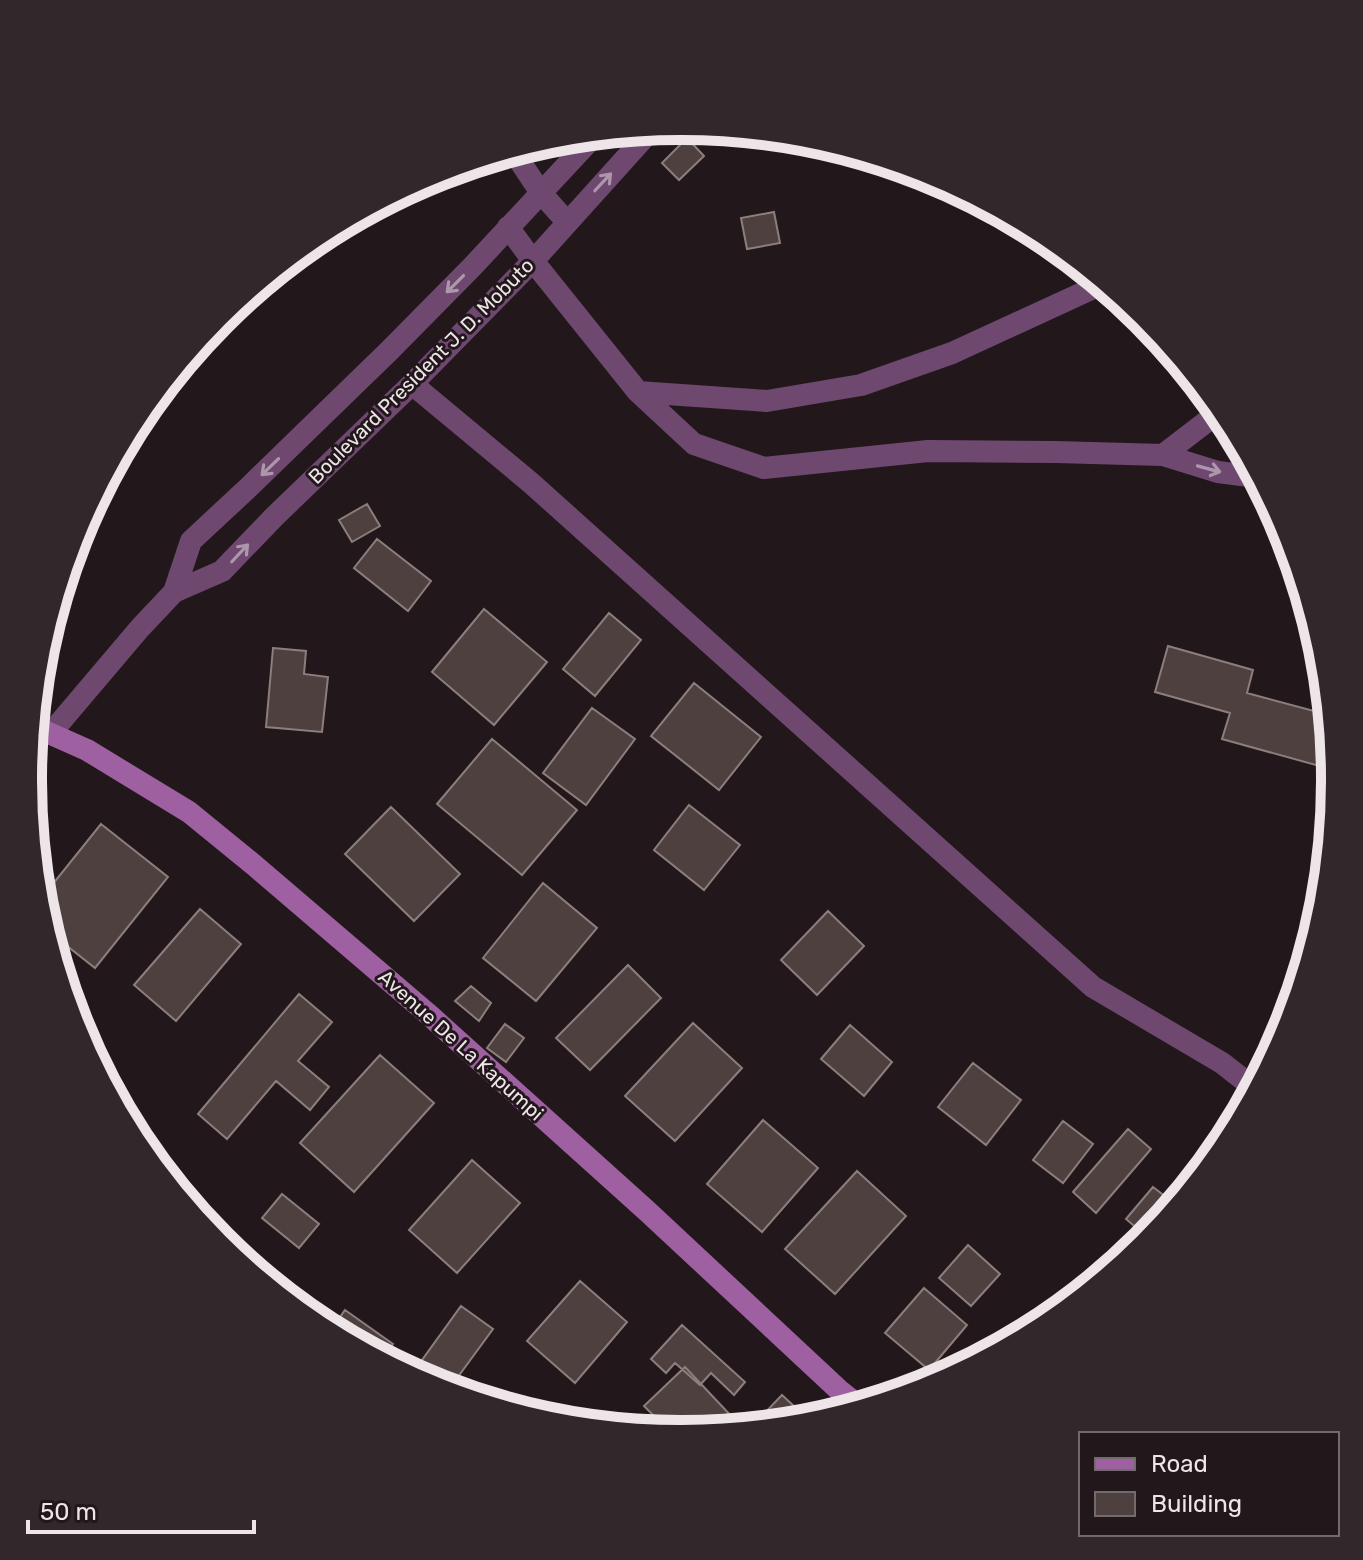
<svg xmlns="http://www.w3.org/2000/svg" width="1363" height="1560" font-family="Rubik,sans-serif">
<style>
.building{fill:#4d403f;stroke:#8c7e7c;stroke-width:2}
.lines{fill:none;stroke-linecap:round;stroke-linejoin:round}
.minor{stroke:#6e486f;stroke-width:22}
.tertiary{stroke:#6e486f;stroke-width:22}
.secondary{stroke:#9e60a0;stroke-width:22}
.oneway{stroke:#ae96ac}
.labels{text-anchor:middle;stroke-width:6;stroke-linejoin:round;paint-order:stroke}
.street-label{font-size:20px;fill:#ede5e8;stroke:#22181c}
.rim{fill:none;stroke:#ede5e8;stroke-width:10}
</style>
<rect width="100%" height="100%" fill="#22181c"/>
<path class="building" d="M687 138 704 156 679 180 662 163Z
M774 212 780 243 747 249 741 218Z
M367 504 380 526 352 542 339 520Z
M377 539 431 581 408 611 354 568Z
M484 609 547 662 494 725 432 672Z
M609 613 641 640 595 696 563 669Z
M1168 646 1253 670 1247 693 1329 715 1334 770 1222 739 1230 713 1155 692Z
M273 648 306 651 304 674 328 677 322 732 266 727Z
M694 683 761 737 719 790 651 736Z
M592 708 635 739 586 805 543 773Z
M492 739 577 810 522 875 437 804Z
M689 805 740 845 704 890 654 850Z
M391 807 460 874 414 921 345 854Z
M101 824 168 877 95 968 57 938 52 944 40 900Z
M543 883 597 928 536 1001 483 958Z
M200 909 241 944 176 1021 134 985Z
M828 911 864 946 817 995 781 960Z
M628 965 661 998 590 1070 556 1038Z
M471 986 491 1003 479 1021 455 1001Z
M299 994 332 1022 298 1061 329 1087 310 1110 276 1081 227 1139 198 1114Z
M693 1023 742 1068 675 1141 625 1096Z
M505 1024 524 1038 506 1062 487 1048Z
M850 1025 892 1062 864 1096 821 1059Z
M380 1055 434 1103 354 1192 300 1143Z
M973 1063 1021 1100 986 1145 938 1107Z
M763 1120 818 1168 762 1232 707 1184Z
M1063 1121 1093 1144 1063 1183 1033 1160Z
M1128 1129 1151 1149 1096 1213 1073 1192Z
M472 1160 520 1203 457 1273 409 1230Z
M857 1171 906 1216 835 1294 785 1249Z
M1153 1187 1175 1204 1147 1237 1126 1219Z
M282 1194 319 1224 299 1248 262 1218Z
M968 1245 1000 1274 971 1306 939 1278Z
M580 1281 627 1322 575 1383 527 1341Z
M924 1288 967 1325 929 1370 885 1333Z
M461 1306 493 1329 449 1389 431 1384 412 1374Z
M345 1310 393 1344 383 1358 331 1330Z
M682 1325 745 1382 734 1395 711 1373 700 1385 675 1363 666 1373 651 1359Z
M685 1367 734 1419 723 1429 681 1433 648 1430 658 1420 644 1406Z
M782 1395 810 1421 764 1425 758 1420Z"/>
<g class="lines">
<path class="minor" d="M513 151 541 193 567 222
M508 227 533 261 638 392 694 444 764 468 928 451 1056 452 1163 455 1218 472 1257 477
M412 384 531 483 1093 987 1222 1063 1254 1088
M638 392 767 401 861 385 952 353 1102 284
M1163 455 1206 422 1222 413"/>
<path class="tertiary" d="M174 592 191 541 249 487 389 351 472 267 595 135
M51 733 140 628 174 592 222 571 274 517 412 384 533 261 652 129"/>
<path class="secondary" d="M33 726 87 750 189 812 254 865 427 1013 647 1211 839 1390 859 1406"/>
</g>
<defs><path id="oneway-shaft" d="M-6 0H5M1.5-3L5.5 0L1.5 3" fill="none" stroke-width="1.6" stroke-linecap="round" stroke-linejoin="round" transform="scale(2)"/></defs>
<g class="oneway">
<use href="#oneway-shaft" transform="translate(603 182) rotate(-47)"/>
<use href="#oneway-shaft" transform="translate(455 284) rotate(135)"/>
<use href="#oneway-shaft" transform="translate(270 467) rotate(136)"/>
<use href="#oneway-shaft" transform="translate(1209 469) rotate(15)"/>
<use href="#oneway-shaft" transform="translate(240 553) rotate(-47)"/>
</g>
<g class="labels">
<g class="street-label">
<text transform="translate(421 371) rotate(-45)" y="7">Boulevard President J. D. Mobuto</text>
<text transform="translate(461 1045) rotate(42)" y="7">Avenue De La Kapumpi</text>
</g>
</g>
<path d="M0 0H1363V1560H0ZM681 140H682A639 639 0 0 1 1321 779V781A639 639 0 0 1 682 1420H681A639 639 0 0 1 42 781V779A639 639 0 0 1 681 140Z" fill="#32282c" fill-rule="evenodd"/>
<path class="rim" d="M681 140H682A639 639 0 0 1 1321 779V781A639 639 0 0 1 682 1420H681A639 639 0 0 1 42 781V779A639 639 0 0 1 681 140Z"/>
<rect x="1079" y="1432" width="260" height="104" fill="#22181c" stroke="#736a6e" stroke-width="2"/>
<rect x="1095" y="1458" width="40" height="12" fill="#9e60a0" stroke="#736a6e" stroke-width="2"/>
<text x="1151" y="1472" font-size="24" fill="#ede5e8">Road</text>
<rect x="1095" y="1492" width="40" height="24" fill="#4d403f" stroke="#736a6e" stroke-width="2"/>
<text x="1151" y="1512" font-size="24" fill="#ede5e8">Building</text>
<path d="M28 1520v12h226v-12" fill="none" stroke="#ede5e8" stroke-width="4"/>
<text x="40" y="1520" font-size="24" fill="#ede5e8" stroke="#22181c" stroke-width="6" paint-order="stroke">50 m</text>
</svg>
